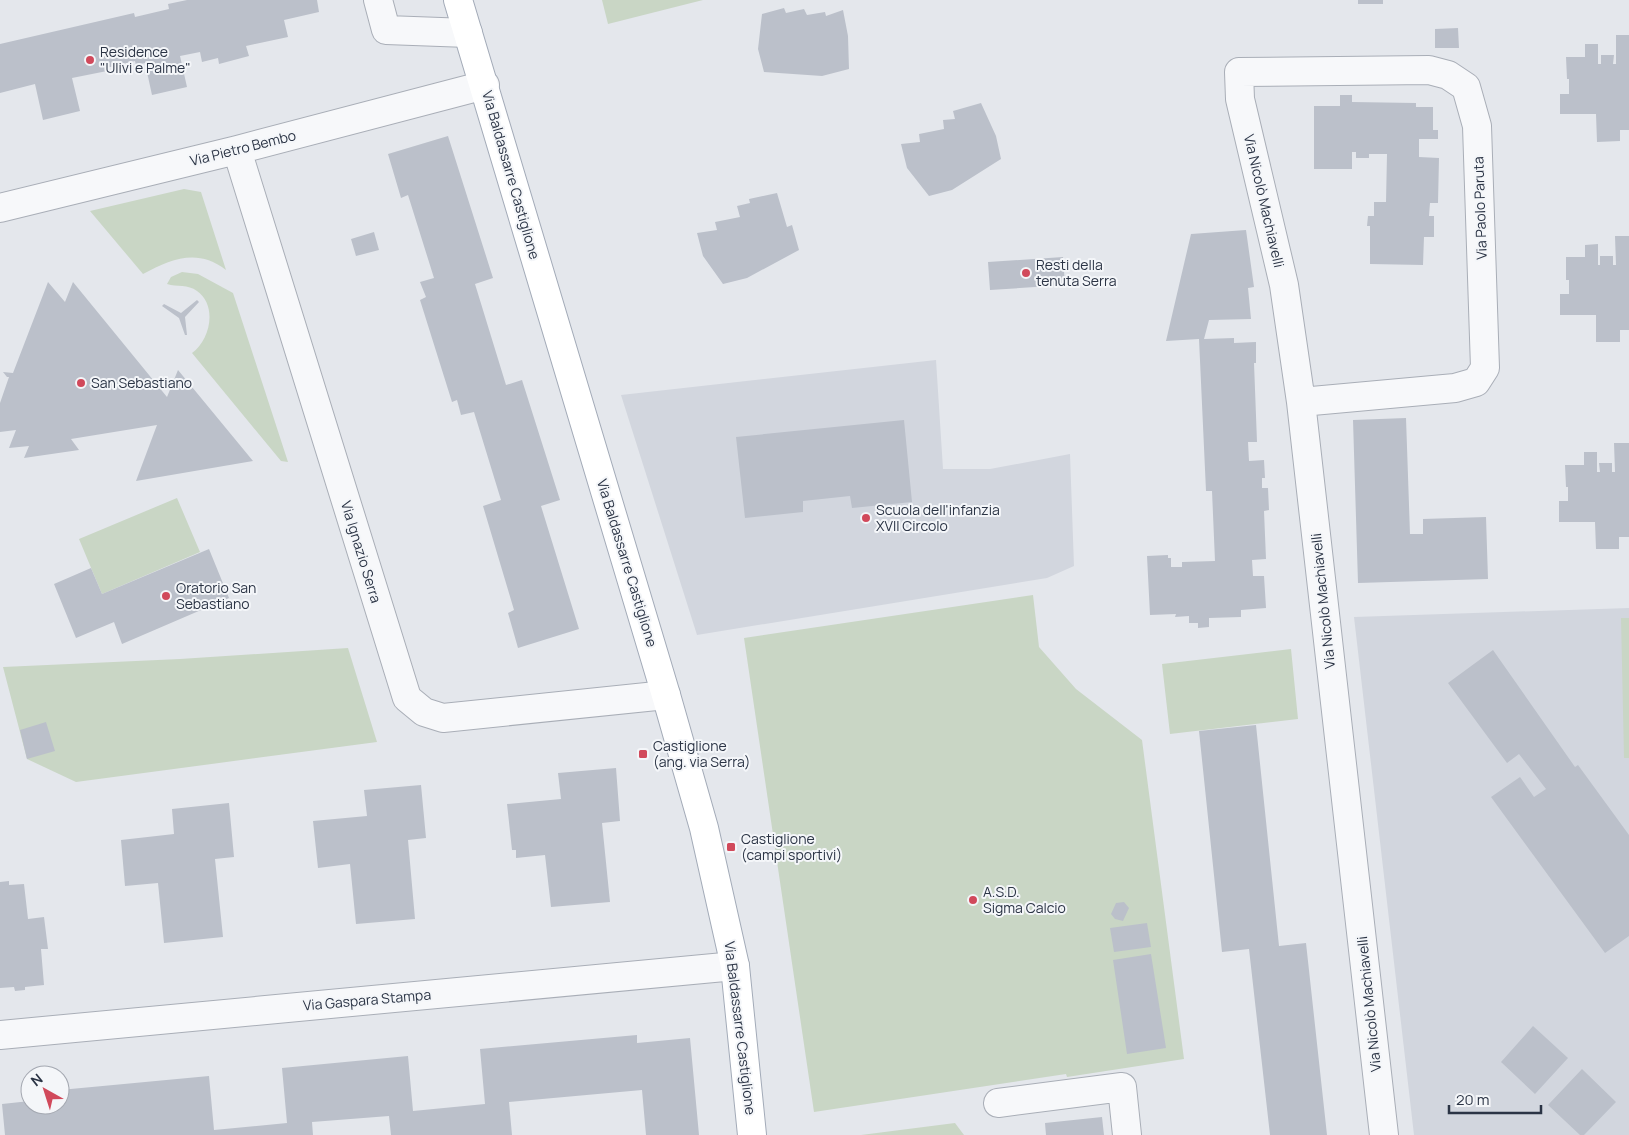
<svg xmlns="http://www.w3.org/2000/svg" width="1629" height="1135" font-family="Manrope,sans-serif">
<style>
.built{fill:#d2d6de}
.green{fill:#c9d6c5}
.building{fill:#bbc0ca}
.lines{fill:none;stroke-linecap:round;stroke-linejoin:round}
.minor-casing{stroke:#a9aeb7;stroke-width:30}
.major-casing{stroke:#a3abb8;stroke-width:30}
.minor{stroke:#f7f8fa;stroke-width:28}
.major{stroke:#fff;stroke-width:28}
.poi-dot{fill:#d1495b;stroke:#f4f6f9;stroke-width:2}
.labels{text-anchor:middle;stroke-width:4;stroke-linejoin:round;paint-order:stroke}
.poi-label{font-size:14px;fill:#2b3445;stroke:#f4f6f9;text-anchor:start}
.street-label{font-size:14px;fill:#2b3445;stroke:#f4f6f9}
</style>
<rect width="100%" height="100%" fill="#e4e7ec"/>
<path class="built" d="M936 360 943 469H990L1070 454 1074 566 1047 578 697 635 621 395Z
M1629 608V1135H1414L1354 617Z"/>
<path class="green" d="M602 0H703L608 24Z
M184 189 201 192 226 270C197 248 172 259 143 274L90 211Z
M182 272 198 274 233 293 288 462 281 461 192 353C210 340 218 306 197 291 188 284 177 287 167 284L171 277Z
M177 498 200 552 102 594 79 539Z
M1033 595 1039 647 1076 689 1142 740 1184 1059 1067 1077 1066 1074 814 1112 744 638Z
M1621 618H1629V758H1624Z
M348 648 377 742 76 782 27 759 3 667 180 659Z
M1291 649 1298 719 1170 734 1162 664Z
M955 1123 964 1135H861Z"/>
<path class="building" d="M187 0H317L319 12 284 20 288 37 246 46 249 56 219 64 218 58 202 62 200 52 180 56 187 87 152 95 145 63 136 65 135 61 106 68 107 71 72 78 80 111 43 120 35 84 0 93V44L134 13 135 17 169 9 168 4Z
M1358 0H1383V4H1358Z
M784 8 786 13 804 9 807 15 825 12 826 16 843 10 848 36 849 69 822 76 764 72 758 49 762 14Z
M1458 28 1459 48H1435V29Z
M1616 35H1629V130H1620V141L1597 142 1596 114H1560V94H1569V79H1567L1566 57H1585V44H1598V64H1601V55H1614L1613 64H1616Z
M1340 95H1352V102L1416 103V107H1433V130H1438V139H1419V157L1439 158 1438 203H1430L1429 216H1434V237H1424L1423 265 1370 264V226H1367L1368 216H1374V202H1386L1387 154H1369V158H1356V152H1352V169H1314V106H1340Z
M981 103 996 136 1001 159 952 190 929 196 907 168 901 144 920 142 919 134 944 129 943 120 955 119 953 111Z
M448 136 493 278 475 284 506 385 522 380 560 500 541 506 579 629 518 648 508 613 514 610 483 506 501 500 474 412 461 415 457 400 452 402 420 300 426 297 420 282 434 278 408 195 401 198 388 154Z
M777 193 787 227 792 225 799 250 747 278 723 284 703 256 697 233 717 230 715 222 740 217 737 206 750 203 749 199Z
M1246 230 1254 287 1248 288 1251 319 1209 320 1204 339 1234 338V343L1256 342V363H1254L1257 442H1248L1249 461 1264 460 1265 478H1262V488H1268L1269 510 1264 511 1266 559 1252 560 1253 576H1264L1266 608 1241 610V617L1209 618V627L1198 628V623H1189V616L1175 617 1176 614 1150 615 1147 556 1168 555V558H1171V567H1182V562L1215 561 1212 491H1206L1199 339 1166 341 1191 234Z
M374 232 379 250 356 256 351 239Z
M1615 236H1629V330H1620V342H1596V315H1560V294H1569V280H1566V257H1585V245L1598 244V265H1600V256H1613V265H1616Z
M1063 257 1065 285 990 290 988 262Z
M48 282 65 302 73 282 167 397 178 370 253 461 136 481 157 425 71 439 79 450 24 458 29 446 9 448 16 430 0 432V403L9 377H7L3 372 13 373Z
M197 300 199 302 185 317 187 335H185L179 318 162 306 164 304 181 313Z
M1406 418 1410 534H1423V519L1486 517 1488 579 1358 583 1353 420Z
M904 420 912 502 852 508 850 496 803 501V512L745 518 736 437Z
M1614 443H1629V537H1619V549H1596L1595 522H1559V501H1568V487H1566L1565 465H1584V452H1597V472H1600L1599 463H1612V472H1615Z
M209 549 229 598 122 644 114 622 76 638 54 584 91 568 102 594Z
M1493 650 1575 767 1578 765 1629 835V936L1605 953 1491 797 1520 777 1534 797 1546 789 1519 754 1507 763 1448 683Z
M46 722 55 751 27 759 20 730Z
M1256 725 1279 946 1306 943 1327 1135H1270L1249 949 1222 952 1199 731Z
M616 768 620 821 602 823 610 902 551 907 545 855 516 858V850H512L507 804 561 799 558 773Z
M421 785 426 838 408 840 415 919 356 924 350 864 318 868 313 821 367 816 364 790Z
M229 803 234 857 215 859 223 937 164 943 158 883 125 886 121 840 174 834 172 809Z
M9 881V885L24 884 28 919 44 917 48 949H41L44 985 25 987V990L15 991 14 987 0 988V882Z
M1124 902 1129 908 1123 921 1115 919 1111 914 1116 903Z
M1147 923 1151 947 1114 952 1110 928Z
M1151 954 1166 1048 1127 1054 1113 960Z
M1533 1026 1568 1058 1535 1094 1501 1062Z
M637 1035V1043L690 1038 699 1135H646L642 1090 509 1102 512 1135H391L389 1116 312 1122 313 1135H5L2 1104 30 1101V1105H60V1090L209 1076 214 1130 287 1123 282 1068 408 1056 413 1111 485 1104 480 1049Z
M1582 1069 1616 1102 1584 1135H1580L1548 1105Z
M1102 1117 1104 1135H1046L1045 1123Z"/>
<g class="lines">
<defs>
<path id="minor" d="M378 0 386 30 468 33
M237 150 407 698 424 712 443 718 666 695
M0 208 237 150 485 85
M1301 402 1455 388 1476 382 1485 368 1477 126 1466 87 1448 75 1429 70 1239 72 1240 99 1284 285 1301 402 1384 1135
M0 1035 735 966
M998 1103 1122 1087 1127 1135"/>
<path id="major" d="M458 0 666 695 704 828 735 966 752 1135"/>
</defs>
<use href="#minor" class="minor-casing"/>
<use href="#major" class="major-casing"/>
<use href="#minor" class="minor"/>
<use href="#major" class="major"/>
</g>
<g class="poi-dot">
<circle cx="90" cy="60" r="5"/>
<circle cx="1026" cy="273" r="5"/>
<circle cx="81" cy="383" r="5"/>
<circle cx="866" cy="518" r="5"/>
<circle cx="166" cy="596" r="5"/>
<rect x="638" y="749" width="10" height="10" rx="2.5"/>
<rect x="726" y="842" width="10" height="10" rx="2.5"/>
<circle cx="973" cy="900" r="5"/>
</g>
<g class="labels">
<g class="poi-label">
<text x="100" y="57">Residence<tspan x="100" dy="16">"Ulivi e Palme"</tspan></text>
<text x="1036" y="270">Resti della<tspan x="1036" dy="16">tenuta Serra</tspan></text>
<text x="91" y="388">San Sebastiano</text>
<text x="876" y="515">Scuola dell'infanzia<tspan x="876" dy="16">XVII Circolo</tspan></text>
<text x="176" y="593">Oratorio San<tspan x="176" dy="16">Sebastiano</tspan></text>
<text x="653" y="751">Castiglione<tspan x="653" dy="16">(ang. via Serra)</tspan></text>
<text x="741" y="844">Castiglione<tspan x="741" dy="16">(campi sportivi)</tspan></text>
<text x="983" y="897">A.S.D.<tspan x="983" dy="16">Sigma Calcio</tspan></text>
</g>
<g class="street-label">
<text transform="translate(243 148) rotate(-14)" y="5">Via Pietro Bembo</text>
<text transform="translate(511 175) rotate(74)" y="5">Via Baldassarre Castiglione</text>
<text transform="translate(1264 201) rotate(77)" y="5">Via Nicolò Machiavelli</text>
<text transform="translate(1480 208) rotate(-92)" y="5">Via Paolo Paruta</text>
<text transform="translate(361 552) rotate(73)" y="5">Via Ignazio Serra</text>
<text transform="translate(627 563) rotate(73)" y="5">Via Baldassarre Castiglione</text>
<text transform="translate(1323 601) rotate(-96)" y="5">Via Nicolò Machiavelli</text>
<text transform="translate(367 1000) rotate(-5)" y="5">Via Gaspara Stampa</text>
<text transform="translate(1369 1004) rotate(-96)" y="5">Via Nicolò Machiavelli</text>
<text transform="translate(740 1028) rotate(83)" y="5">Via Baldassarre Castiglione</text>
</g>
</g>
<g transform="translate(45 1090) rotate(321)"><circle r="24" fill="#f4f6f9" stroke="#a4a8b1"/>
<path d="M0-4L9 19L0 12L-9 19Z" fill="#d1495b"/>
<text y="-8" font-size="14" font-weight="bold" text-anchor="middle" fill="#2b3445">N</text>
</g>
<path d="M1449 1105v8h92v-8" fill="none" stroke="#2b3445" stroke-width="2.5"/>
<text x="1456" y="1105" font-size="15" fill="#2b3445" stroke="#f4f6f9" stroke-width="4" paint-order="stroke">20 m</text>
</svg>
